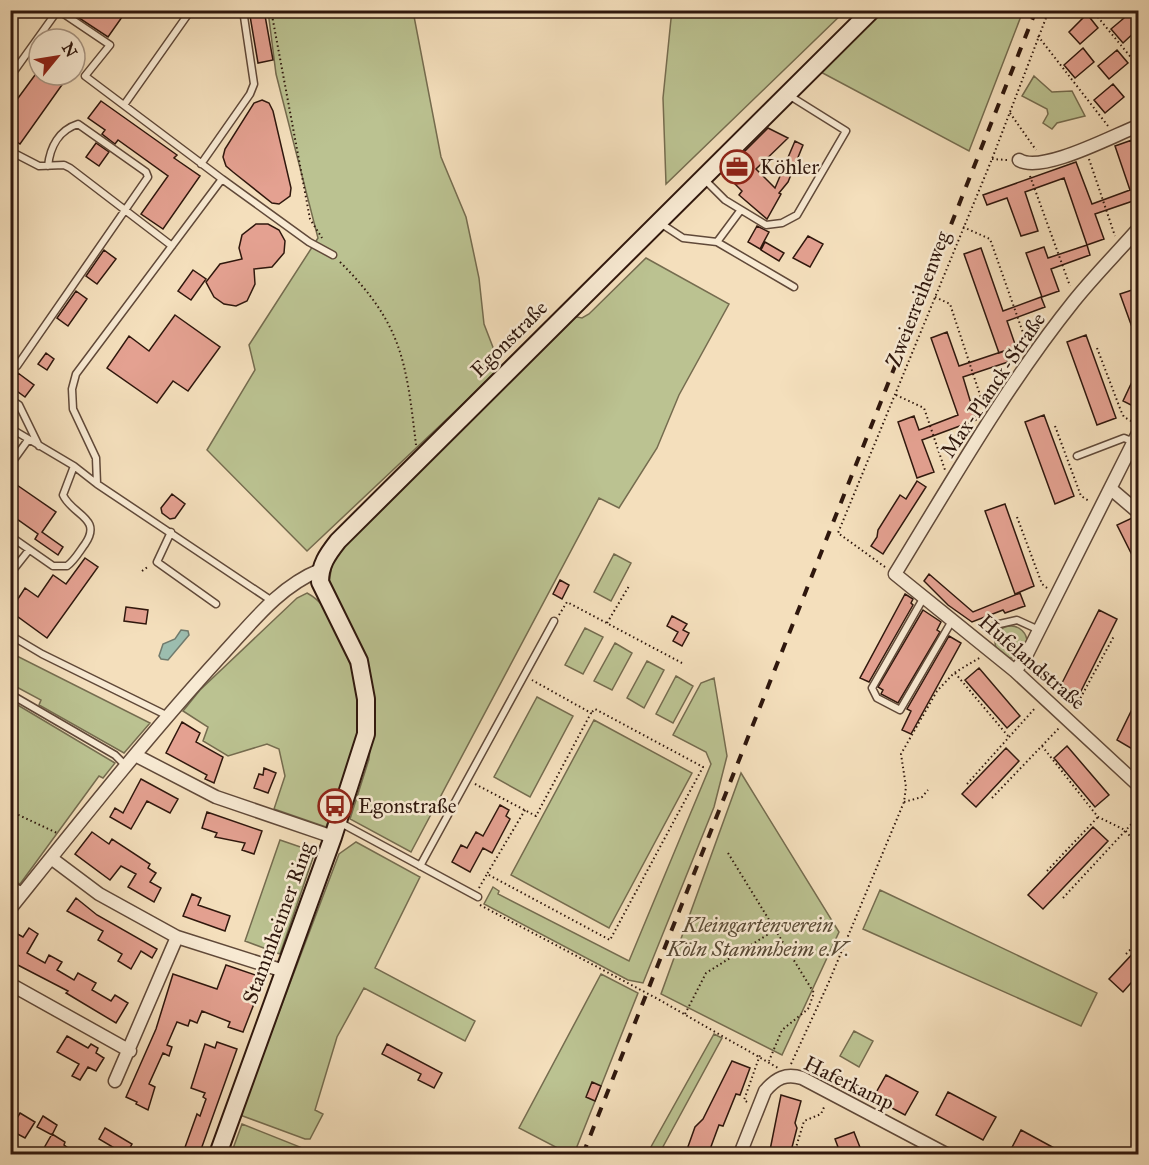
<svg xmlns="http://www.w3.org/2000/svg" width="1149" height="1165" font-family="'IM FELL Great Primer',serif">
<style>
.green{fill:#bbc291;stroke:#756c4f;stroke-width:1.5}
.water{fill:#9cbdaf;stroke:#707b6e;stroke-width:1.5}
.building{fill:#e4a191;stroke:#2f170d;stroke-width:1.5}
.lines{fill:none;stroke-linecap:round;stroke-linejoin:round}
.lane-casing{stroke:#604939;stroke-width:9}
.street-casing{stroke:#604939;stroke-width:15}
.secondary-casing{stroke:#2f170d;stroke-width:20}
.path{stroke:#2f170d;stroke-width:2;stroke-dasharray:1.5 3;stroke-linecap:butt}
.lane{stroke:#f8ead3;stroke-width:6}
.street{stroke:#f8ead3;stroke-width:12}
.secondary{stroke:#f8ead3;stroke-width:16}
.rail{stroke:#2f170d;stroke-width:4;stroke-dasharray:10 10;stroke-linecap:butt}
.labels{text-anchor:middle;stroke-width:5;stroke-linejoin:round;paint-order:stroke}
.poi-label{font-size:21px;fill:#2f170d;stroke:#f8ead3;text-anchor:start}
.street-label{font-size:21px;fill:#2f170d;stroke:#f8ead3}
.park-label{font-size:21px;font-style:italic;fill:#594a35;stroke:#f8ead3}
</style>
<rect width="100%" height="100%" fill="#f4dfbc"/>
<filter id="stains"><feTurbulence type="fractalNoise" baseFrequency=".00333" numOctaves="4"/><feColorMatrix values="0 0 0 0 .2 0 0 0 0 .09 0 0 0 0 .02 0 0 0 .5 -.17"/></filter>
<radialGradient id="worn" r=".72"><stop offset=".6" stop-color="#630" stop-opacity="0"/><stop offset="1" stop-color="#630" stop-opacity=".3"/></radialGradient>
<path class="green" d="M268 11H413L441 157 466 217 479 278 484 324 501 368 307 551 207 450 255 370 249 345 318 238 276 74Z
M674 11H845L666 184 663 98 671 19Z
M877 11H1023L969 151 817 70Z
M1034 76 1052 92 1072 91 1085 116 1057 123 1052 129 1043 123 1048 114 1047 109 1022 96Z
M646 258 729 304 679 395 657 448 619 508 599 498 411 852 350 819 369 759 374 708 329 583 332 565 340 549 572 316 582 318 589 314Z
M614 554 631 563 611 601 594 592Z
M307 593C326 603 330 618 339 637 377 715 354 752 326 827L274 809 285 776 279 749 267 744 228 756 203 741 208 727 183 711 200 690 297 598Z
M995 642a16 16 0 1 1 32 0a16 16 0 1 1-32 0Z
M585 628 603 637 583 674 565 665Z
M615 643 632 653 612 690 594 681Z
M10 653H11L150 723 124 753 39 705 41 700 11 684Z
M647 661 664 670 644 708 627 698Z
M676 676 693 686 673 723 656 714Z
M714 678 727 756 714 807 643 983 628 980 484 904 493 887 499 891 498 894 629 961 711 764 706 752 673 735 701 683Z
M537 697 573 716 530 797 494 777Z
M11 701 115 763 103 778 99 776 20 884 11 880Z
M594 720 692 773 609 928 511 875Z
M741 773 839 932 782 1055 661 994Z
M280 840 315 852 280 954 245 941Z
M356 842 420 877 375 968 475 1021 465 1041 364 988 337 1037 315 1110 323 1114 310 1139H305L240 1115 339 854Z
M880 890 1097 993 1081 1026 863 929Z
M601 974 638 993 574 1154H569L519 1128Z
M854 1031 873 1041 859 1067 840 1056Z
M714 1034 722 1038 659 1154H647Z
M242 1124 305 1149 302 1154H231Z"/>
<path class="water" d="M181 630 188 631 189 635 168 660 161 659 159 656 163 644 175 639Z"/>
<path class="building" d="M80 10H127L108 37 76 16Z
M249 10H264L273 60 258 63Z
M1130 13 1138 22V29L1123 43 1111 29Z
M1087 14 1098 28 1080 44 1069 32Z
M1083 48 1094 62 1075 78 1064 65Z
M1117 50 1128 63 1109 79 1098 66Z
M35 75H69L20 144 10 137V109Z
M1113 84 1124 97 1105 113 1094 100Z
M262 100 269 103 273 111 291 188 290 196 279 204 272 203 233 172 226 166 223 157 225 149 254 103Z
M101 101 177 155 174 158 200 176 163 229 141 214 168 176 118 140 115 144 102 134 105 130 88 118Z
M768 128 788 138 756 169 775 188 795 141 803 145 788 182 779 193 781 194 767 219 739 195 742 191 731 180 734 176 727 169Z
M1132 140 1138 159V211L1133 201 1095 214 1104 239 1087 245 1064 178 1025 192 1038 231 1021 236 1007 198 987 205 983 195 1076 162 1092 204 1130 190 1115 146Z
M96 143 109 152 99 166 86 157Z
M256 224H268L279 230 285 241 284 253 272 267 254 269 255 284 247 301 236 306 224 304 214 297 206 282 220 264 242 259 239 248 242 235Z
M757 226 769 232 760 249 748 242Z
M808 236 823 244 810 267 793 258Z
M765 242 784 253 779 261 761 250Z
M1087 245 1090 255 1051 269 1059 291 1042 297 1026 253 1044 247 1048 258Z
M981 248 1003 311 1041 297 1045 307 1007 321 1016 347 999 353 964 254Z
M104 250 116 259 97 284 86 276Z
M193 270 206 279 191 300 178 291Z
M1138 288V341H1137L1120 294Z
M76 291 87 299 68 326 57 318Z
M175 315 220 347 188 391 173 381 157 403 107 368 129 336 149 351Z
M947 332 959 366 1004 351 1008 362 963 377 976 420 922 440 934 472 917 478 898 422 914 416 919 430 958 415 931 338Z
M1086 335 1116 418 1097 425 1067 342Z
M46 353 54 359 47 370 38 364Z
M1138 369V391L1131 405 1123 401Z
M18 373 34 385 25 397 10 386Z
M1044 415 1074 496 1055 504 1025 422Z
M917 481 926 487 883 554 871 546 877 537 878 530 900 495 906 499Z
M14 483 56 512 42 532 63 547 58 555 35 539 38 534 10 514V488Z
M172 494 185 504 175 518 170 519 162 513 161 508Z
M1005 504 1034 586 1015 594 985 511Z
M1132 518 1138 520V567L1117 525Z
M85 558 98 567 47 638 10 611 25 588 38 597 53 575 66 584Z
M929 574 973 612 1020 593 1025 606 1005 613 1003 610 972 622 948 605 924 581Z
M560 580 569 585 562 599 553 594Z
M905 594 913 599 911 603 913 605 869 682 860 678Z
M126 607 148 610 146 624 124 621Z
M923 610 941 622 937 630 940 632 898 703 881 694 883 690 878 687Z
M1099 610 1117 619 1078 697 1059 689Z
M672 616 687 624 683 630 689 633 682 646 673 641 678 632 667 626Z
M949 636 961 643 911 734 902 730 911 711 907 709Z
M979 668 1020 716 1007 728 965 680Z
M1138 697V742L1134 750 1117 740Z
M182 722 200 733 196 742 223 757 214 783 205 779 207 775 166 753Z
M1067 746 1109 795 1095 807 1054 758Z
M1006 748 1019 761 976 807 962 794Z
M264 768 276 773 268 793 254 788 259 774 263 775Z
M141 779 178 799 170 813 147 801 131 829 110 817 115 808 123 813Z
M500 805 509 810 506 816 510 819 492 853 483 848 470 872 452 862 461 845 467 848 476 832 483 836Z
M207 812 262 831 254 854 242 850 245 843 215 837 217 833 202 828Z
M1093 827 1108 841 1043 909 1028 895Z
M92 832 109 844 112 839 150 864 148 868 156 873 150 882 161 888 154 902 128 887 136 874 121 866 110 880 75 854Z
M192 894 201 898 198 905 230 916 225 931 183 916Z
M76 898 97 915 157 949 152 958 141 951 131 969 118 961 122 954 98 940 103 931 67 911Z
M29 928 38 934 27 953 45 963 49 955 62 962 57 970 74 980 78 973 96 983 92 990 111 1001 115 995 128 1003 116 1023 66 993 68 991 10 961V938L14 932 23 937Z
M1138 948V975L1123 992 1109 979Z
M226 965 264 978 243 1032 228 1027 230 1022 202 1011 197 1023 190 1020 188 1026 177 1022 167 1045 172 1047 169 1056 163 1053 149 1084 155 1087 148 1110 136 1104 137 1102 126 1097 156 1029 173 974 217 989Z
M67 1036 88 1048 91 1044 98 1048 96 1053 104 1058 96 1071 88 1067 80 1080 72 1076 79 1064 57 1052Z
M217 1042 237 1049 199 1155H196L184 1150 197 1114 200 1116 206 1099 203 1097 205 1093 191 1088 205 1044 215 1048Z
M387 1044 442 1073 434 1088 418 1080 421 1074 382 1054Z
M732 1061 750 1068 740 1095 736 1094 723 1126 719 1125 709 1152 685 1155 695 1127 703 1119Z
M886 1075 918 1092 905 1115 873 1098Z
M592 1082 601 1086 595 1101 586 1097Z
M948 1092 996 1117 983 1140 936 1115Z
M781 1095 801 1101 795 1123 797 1128 790 1155H769Z
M20 1113 35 1122 25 1138 10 1130Z
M43 1116 57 1125 52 1135 37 1127Z
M105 1128 132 1144 126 1155 99 1139Z
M1021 1130 1067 1155H1008Z
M854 1132 863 1155H841L835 1139Z
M52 1134 65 1142 64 1145 78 1155H40Z"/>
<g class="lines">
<defs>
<path id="lane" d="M58 10 110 45 85 76 222 179 76 374 72 389 73 409 96 458 97 484 272 601
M10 77 58 10
M124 105 191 10
M10 151 39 166 64 165 70 168 172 246
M201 164 250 94 254 84 243 10
M222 179 309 242 333 255
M704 179 725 200 766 225 782 223 797 215 846 131 790 96
M740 211 717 242 794 287
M660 223 683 238 717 242
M10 361 17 366 148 177 146 172 78 124C59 130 50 147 48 166
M10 399 19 405 39 446
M10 428 74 466 97 484
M1077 456 1124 438 1134 442
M10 465 28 440
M171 532 157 562 216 604
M10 536 53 566H67C75 560 79 552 85 544 103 518 72 515 63 495L74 466
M10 574 29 550
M924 597 872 688 877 698 900 710 953 619
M995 625 1017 620 1039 630
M10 635 42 654 166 715
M10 694 115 755 126 766
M339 822 478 897
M420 866 554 621
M10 885 24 891"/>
<path id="street" d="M1019 160C1042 174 1114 135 1138 126
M1138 229C1117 253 1094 276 1074 301 1006 386 952 481 895 574L1015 671 1138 785
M1111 489 1138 512
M1015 671 1025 658 1138 433
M135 755 216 797 333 837
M51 858 99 894 177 937 284 971
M10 909C79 823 147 737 221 656 251 624 278 587 320 570
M10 984 130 1051
M115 1081 177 937
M740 1154 765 1091C776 1078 786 1073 802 1078L946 1154"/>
<path id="secondary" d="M218 1154 333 837 366 734V699L359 661 320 582C320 565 327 555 338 541L872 10"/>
</defs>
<use href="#lane" class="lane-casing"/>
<use href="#street" class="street-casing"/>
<use href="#secondary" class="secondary-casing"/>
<path class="path" d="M271 10 310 219 322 238
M1092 10 1138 66
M1038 36 1108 126
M1010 113 1036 150
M992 159 1007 160
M1089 159 1115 236
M1030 176 1070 286
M963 227 990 239 1027 344
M340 262C402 324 406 360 416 445
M935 297 950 304 984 407
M1097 348 1121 411 1124 417 1133 422
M896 395 924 408 945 470
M1055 426 1081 496 1089 501
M1017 517 1042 584 1047 588
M885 567 838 533 992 159 1049 10
M142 571 149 566
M559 615 567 602 682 663
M607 623 629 586
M955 673 1008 736
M1074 710 1114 636
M1042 746 1098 817 1125 830 1138 846
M1133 764 1138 753
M475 784 536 816 591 713 532 680
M967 784 1036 707
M992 798 1059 728
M904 802 922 797 928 790
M525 810 487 874 610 940 703 767 595 709 591 713
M10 811 57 833
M728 853 814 993 808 1009 782 1030 769 1061
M1047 871 1098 817
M479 888 487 874
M1063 898 1138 817
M480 905 656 998 778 1068
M1126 954 1138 942
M685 1014 706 973 775 930
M791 1064 828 984 904 802 906 787 901 754 937 691 954 673 981 657
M747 1102 744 1100 760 1055
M794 1154 804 1121 821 1114 825 1105"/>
<use href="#lane" class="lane"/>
<use href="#street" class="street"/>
<use href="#secondary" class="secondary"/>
<path class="rail" d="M583 1154 1036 10"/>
</g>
<defs>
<symbol id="office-ring" viewBox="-11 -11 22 22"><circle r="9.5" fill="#f8ead3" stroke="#8f2418" stroke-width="1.5"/><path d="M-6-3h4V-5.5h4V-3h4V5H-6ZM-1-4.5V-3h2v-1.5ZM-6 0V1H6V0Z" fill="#8f2418"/></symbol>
<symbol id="bus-ring" viewBox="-11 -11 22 22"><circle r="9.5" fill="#f8ead3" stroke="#8f2418" stroke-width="1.5"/><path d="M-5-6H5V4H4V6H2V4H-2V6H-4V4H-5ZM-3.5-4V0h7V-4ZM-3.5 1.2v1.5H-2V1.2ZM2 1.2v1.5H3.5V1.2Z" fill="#8f2418"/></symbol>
</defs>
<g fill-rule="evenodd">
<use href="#office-ring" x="718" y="148" width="38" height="38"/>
<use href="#bus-ring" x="316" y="787" width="38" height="38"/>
</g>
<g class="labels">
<g class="poi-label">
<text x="760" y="174">Köhler</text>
<text x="358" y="813">Egonstraße</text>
</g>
<g class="street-label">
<text transform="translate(918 299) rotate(-69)" y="7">Zweierreihenweg</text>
<text transform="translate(509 339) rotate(-45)" y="7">Egonstraße</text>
<text transform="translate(993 385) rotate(-56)" y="7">Max-Planck-Straße</text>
<text transform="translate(1032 662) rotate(41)" y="7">Hufelandstraße</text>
<text transform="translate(278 923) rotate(-70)" y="7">Stammheimer Ring</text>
<text transform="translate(849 1083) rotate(26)" y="7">Haferkamp</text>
</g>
<g class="park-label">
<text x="758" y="932">Kleingartenverein<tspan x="758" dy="24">Köln Stammheim e.V.</tspan></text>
</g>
</g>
<rect width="1149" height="1165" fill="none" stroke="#f4dfbc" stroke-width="36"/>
<rect x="12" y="12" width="1125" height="1141" fill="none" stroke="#2f170d" stroke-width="3"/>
<rect x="18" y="18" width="1113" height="1129" fill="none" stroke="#2f170d" stroke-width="1.5"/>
<g transform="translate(57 57) rotate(60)"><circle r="28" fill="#f8ead3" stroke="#a89684" stroke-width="1.5"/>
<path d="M0-4.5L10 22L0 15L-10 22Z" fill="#8f2418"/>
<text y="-9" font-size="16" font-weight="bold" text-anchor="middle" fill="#2f170d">N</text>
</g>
<rect width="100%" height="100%" filter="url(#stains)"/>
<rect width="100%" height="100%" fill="url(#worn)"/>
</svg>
